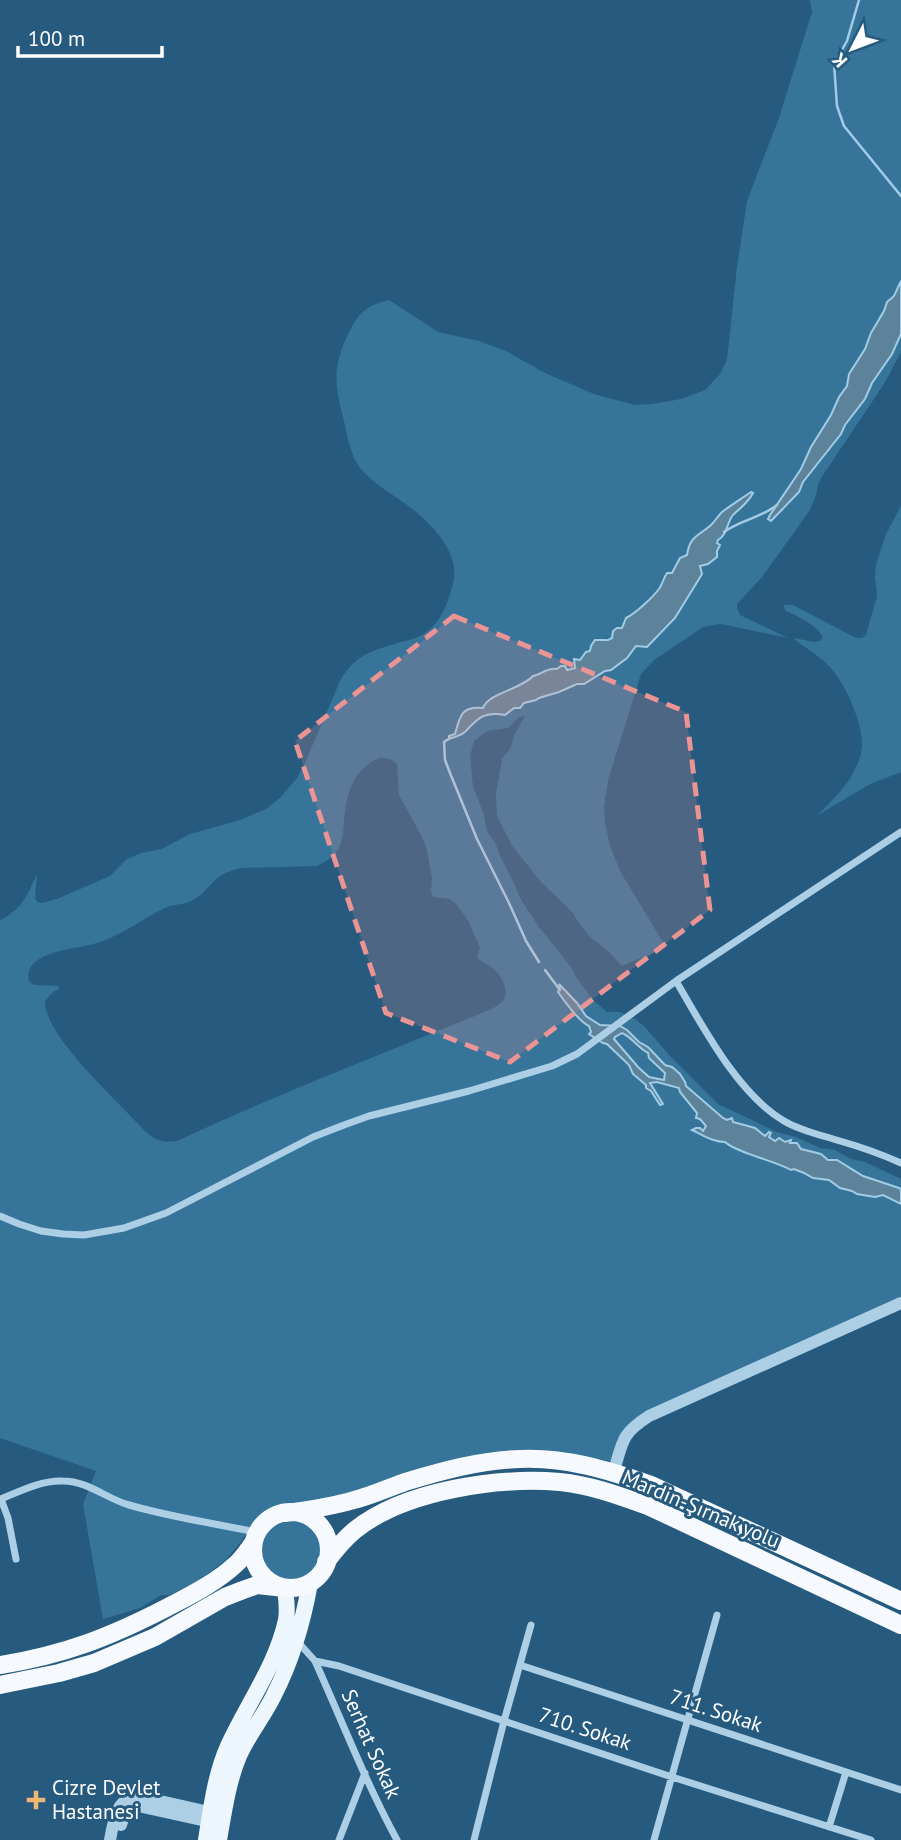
<svg xmlns="http://www.w3.org/2000/svg" width="901" height="1840" font-family="'PT Sans',sans-serif">
<style>
.green{fill:#37749a;fill-rule:evenodd}
.water{fill:#5d839b;stroke:#a1cce6;stroke-width:2;fill-rule:evenodd}
.lines{fill:none;stroke-linecap:round;stroke-linejoin:round}
.stream{stroke:#a1cce6;stroke-width:2.5}
.minor{stroke:#accfe5;stroke-width:7}
.tertiary{stroke:#accfe5;stroke-width:12}
.primary{stroke:#edf6fd;stroke-width:16}
.trunk{stroke:#f6fafe;stroke-width:18}
.marked{fill:#ea9494;fill-opacity:0.2;stroke:#ea9494;stroke-width:5;stroke-dasharray:14 9;stroke-linejoin:round}
.poi-dot{fill:#eeb671;stroke:#265b7f;stroke-width:2.5}
.labels{text-anchor:middle;stroke-width:6;stroke-linejoin:round;paint-order:stroke}
.street-label{font-size:21px;fill:#fff;stroke:#265b7f}
.poi-label{font-size:21px;fill:#fff;stroke:#265b7f;text-anchor:start}
</style>
<rect width="100%" height="100%" fill="#265b7f"/>
<path class="green" d="M810 0H901V281L894 296 887 302 884 311 871 333 865 349 849 374 847 386 839 397 831 415 811 447 801 469 770 515 783 509 788 505 803 482 825 456 835 439 841 434 845 425 865 399 872 383 892 354 901 334V352L884 384 823 475 818 484 816 495 810 510 762 577 737 604V608L740 615 788 638 731 626 720 624 703 627 654 660 641 674 608 780 604 807 605 823 610 846 621 873 664 944 655 952 622 966 608 951 590 937 578 922 573 913 542 883 513 847 497 816 496 794 502 759 511 747 514 735 525 716 518 718 508 728 487 731 474 741 470 756 473 787 484 814 487 832 495 842 500 856 514 883 520 898 539 927 571 967 576 977 593 1000 607 1012H620L635 1019 644 1026 671 1057 718 1104 777 1132 796 1137 820 1148 835 1150 851 1159 865 1162 901 1179V1189C879 1179 856 1177 837 1160 829 1161 826 1156 818 1153 813 1152 807 1151 801 1149L797 1143 791 1144V1141L785 1142 780 1139 775 1141 769 1137 771 1133H768L765 1136 753 1128 734 1122 731 1118 727 1120 723 1119 686 1086 684 1080 680 1074 665 1065 648 1047 611 1025H600L586 1016 560 984 558 992C565 1002 580 1022 589 1026L590 1034 603 1043 607 1044 629 1065 633 1074 646 1085V1088L651 1091 657 1101 660 1100 651 1085V1082L660 1083 679 1088 692 1108 707 1126 703 1131 700 1128H695L692 1130C704 1136 712 1142 725 1142 737 1153 773 1160 790 1170L794 1169 813 1178 829 1180 840 1188 852 1191 857 1194 880 1196 883 1195 901 1204V1303L632 1427 616 1463 591 1457 547 1451 493 1453 434 1464 338 1498 283 1505 272 1509 259 1519 226 1560 197 1582 169 1595H161L140 1608 103 1619 83 1504 96 1471 0 1438V920C22 910 27 895 37 874L35 899 38 902 42 903 57 899 110 876 127 859 141 853 162 849 190 834 240 820 266 809 280 798 297 778 305 763 340 681C357 652 375 650 405 641 414 639 422 636 429 630 443 619 451 595 454 578 458 551 431 523 411 508 395 495 374 485 361 469 349 454 347 431 342 413 335 385 333 369 345 341 356 317 362 306 389 300L438 332 479 341 506 351 545 373 594 394 635 405 653 404 681 399 705 390 720 374 727 360 737 267 747 201 779 118 812 12ZM745 504C741 510 735 513 732 518 726 527 726 534 718 540L717 543 720 545 717 551V554L707 564 700 566 702 574 691 589 678 613 647 647 636 646 627 658 611 670 605 671 589 681 524 703 520 708H514L505 715C472 709 474 732 449 739V736L455 734C461 712 460 709 483 708L484 703 502 692 511 689 542 673 565 666 567 670 575 668 574 663 577 659 580 660 590 651 600 640 612 637 622 628 626 618C638 612 651 599 659 588 664 583 663 579 667 574L672 573 680 558 687 554 694 537 710 526 720 514 728 509ZM380 758 390 759 397 764 399 795 422 837 427 850 432 879 431 892 433 897 450 899 457 905 468 920 480 948 477 958C483 963 491 965 496 971 503 978 510 994 502 1002 499 1005 495 1007 492 1009 387 1052 280 1093 177 1141 164 1143 157 1141 147 1133 123 1106 43 1035 45 1001L53 992 58 990 59 986 34 985 29 981C22 951 78 949 97 943 122 935 142 919 165 908 173 904 183 905 191 901 203 896 210 883 220 876 226 872 234 870 241 868L317 866C349 852 341 832 346 805 349 785 360 764 380 758Z
M901 506V772L870 784 818 815C832 800 849 785 857 765 860 759 862 750 862 744 862 721 845 683 829 666 819 656 806 648 795 640V638L813 642 820 641 823 637C816 624 798 617 785 610L784 605H793L856 638H862L866 635 877 596 875 577 876 565 886 534Z
M622 1033C640 1042 650 1061 665 1073L664 1080 649 1078 638 1067 614 1039 615 1036Z
M259 1549a31 31 0 1 1 62 0a31 31 0 1 1-62 0Z"/>
<path class="water" d="M901 281V334L892 354 872 383 865 399 845 425 841 434 803 482 799 492 771 521 768 519 770 515 801 469 811 447 831 415 839 397 847 386 849 374 865 349 871 333 884 311 887 302 894 296Z
M751 492 753 493C748 503 740 508 733 515 726 524 728 534 718 540L717 543 720 545 717 551V557L708 564 700 566 702 574 675 618 647 647 636 646 627 658 611 670 605 671 584 684H577L559 692 539 698 536 700 524 703 520 708H514L505 715C484 711 477 719 465 732 460 736 454 737 449 739V736L455 734C460 715 462 706 483 708 488 693 522 689 533 676 542 674 548 667 557 669L561 666H565L567 670 575 668 574 659 580 660 586 652 590 651 591 646 595 640H608L612 638 613 631 617 628H622L626 618C636 613 652 598 659 589 663 583 663 579 667 573H672L680 558 687 555C690 535 699 536 711 525 715 521 718 516 722 512 731 505 741 499 751 492Z
M559 984 577 1003 586 1016 600 1025 620 1026 627 1030 639 1042 648 1047 665 1065 672 1067 680 1074 685 1082 686 1086 723 1118 727 1120 732 1118 733 1122 755 1128 765 1136 769 1132 771 1133 769 1137 775 1141 779 1138 785 1142 791 1140 790 1143H797L801 1149 821 1154 828 1160H837L863 1176 899 1188 901 1189V1204L883 1195 875 1197 857 1194 852 1191 840 1188 829 1180 813 1178 804 1173 794 1169 791 1170C773 1160 737 1153 725 1142 713 1142 703 1135 692 1130L696 1128H700L703 1131 706 1126 700 1119 696 1118 697 1113 680 1092 679 1088 657 1082 650 1083 663 1104 660 1105 651 1091 646 1088V1085L633 1074 629 1065 607 1044 603 1043 589 1034 591 1032 589 1026C580 1022 565 1002 558 992L560 987ZM622 1033C633 1038 638 1048 648 1053L649 1058 665 1073 664 1080 649 1077 638 1067 614 1039 615 1037Z"/>
<g class="lines">
<path class="stream" d="M859 0 847 41 834 64 837 106 844 126 901 196
M724 532C740 520 761 518 777 505
M450 738 444 742 445 760 450 773 477 839 509 903 526 941 539 962
M545 970 560 990"/>
<path class="minor" d="M676 981C703 1027 738 1094 784 1121 801 1131 821 1135 840 1141 861 1147 881 1154 901 1163
M0 1216 19 1224 41 1231 63 1234 84 1235 124 1228 166 1213 313 1137 344 1125 369 1116 469 1091 552 1066 577 1054 676 981 901 832
M16 1559 8 1518 1 1499C20 1491 42 1480 63 1481 88 1481 107 1499 129 1505 171 1517 215 1524 257 1532
M297 1641 315 1661 339 1666 672 1777 871 1840
M315 1661C342 1721 366 1783 397 1840
M520 1665 901 1790
M829 1827 846 1772
M339 1840 365 1773
M474 1840 504 1721 531 1625
M654 1840 717 1615"/>
<path class="tertiary" d="M614 1471C623 1441 621 1434 649 1416L901 1303
M121 1825C124 1815 126 1807 138 1806L215 1823
M110 1840C114 1821 115 1799 138 1796L218 1814"/>
<path class="primary" d="M206 1840C211 1809 215 1775 228 1746 247 1704 276 1666 286 1620 288 1609 286 1598 285 1588
M219 1840C224 1812 228 1782 239 1756 248 1735 264 1716 274 1695 292 1660 303 1622 310 1583"/>
<path class="trunk" d="M253 1550a38 38 0 1 1 76 0a38 38 0 1 1-76 0Z
M285 1513C308 1510 331 1507 354 1500 371 1496 388 1488 405 1482 441 1471 481 1460 520 1459 566 1457 608 1470 651 1485L901 1601
M326 1562C335 1550 344 1539 355 1530 405 1490 498 1477 560 1482 591 1485 620 1496 648 1506L901 1625
M0 1665C64 1655 110 1637 168 1607 191 1595 217 1582 236 1564 243 1558 248 1550 253 1543
M0 1685 59 1673 94 1663 155 1637 225 1597 243 1590 257 1585 285 1588"/>
</g>
<path class="marked" d="M454 616 686 712 710 910 510 1062 386 1013 295 741Z"/>
<path class="poi-dot" d="M32.5 1789.5h7v7h7v7h-7v7h-7v-7h-7v-7h7z"/>
<g class="labels">
<g class="street-label">
<text transform="translate(701 1509) rotate(23)" y="7">Mardin-Şırnak yolu</text>
<text transform="translate(716 1711) rotate(18)" y="7">711. Sokak</text>
<text transform="translate(585 1729) rotate(18)" y="7">710. Sokak</text>
<text transform="translate(371 1744) rotate(66)" y="7">Serhat Sokak</text>
</g>
<g class="poi-label">
<text x="52" y="1795">Cizre Devlet<tspan x="52" dy="24">Hastanesi</tspan></text>
</g>
</g>
<g transform="translate(852 49) rotate(228)" stroke="#265b7f" stroke-width="5" paint-order="stroke">
<path d="M0-5L12 26L0 18L-12 26Z" fill="#ffffff"/>
<text y="-10" font-size="19" font-weight="bold" text-anchor="middle" fill="#ffffff">K</text>
</g>
<path d="M18 46v10h144v-10" fill="none" stroke="#ffffff" stroke-width="3.5"/>
<text x="28" y="46" font-size="21" fill="#ffffff" stroke="#265b7f" stroke-width="5" paint-order="stroke">100 m</text>
</svg>
